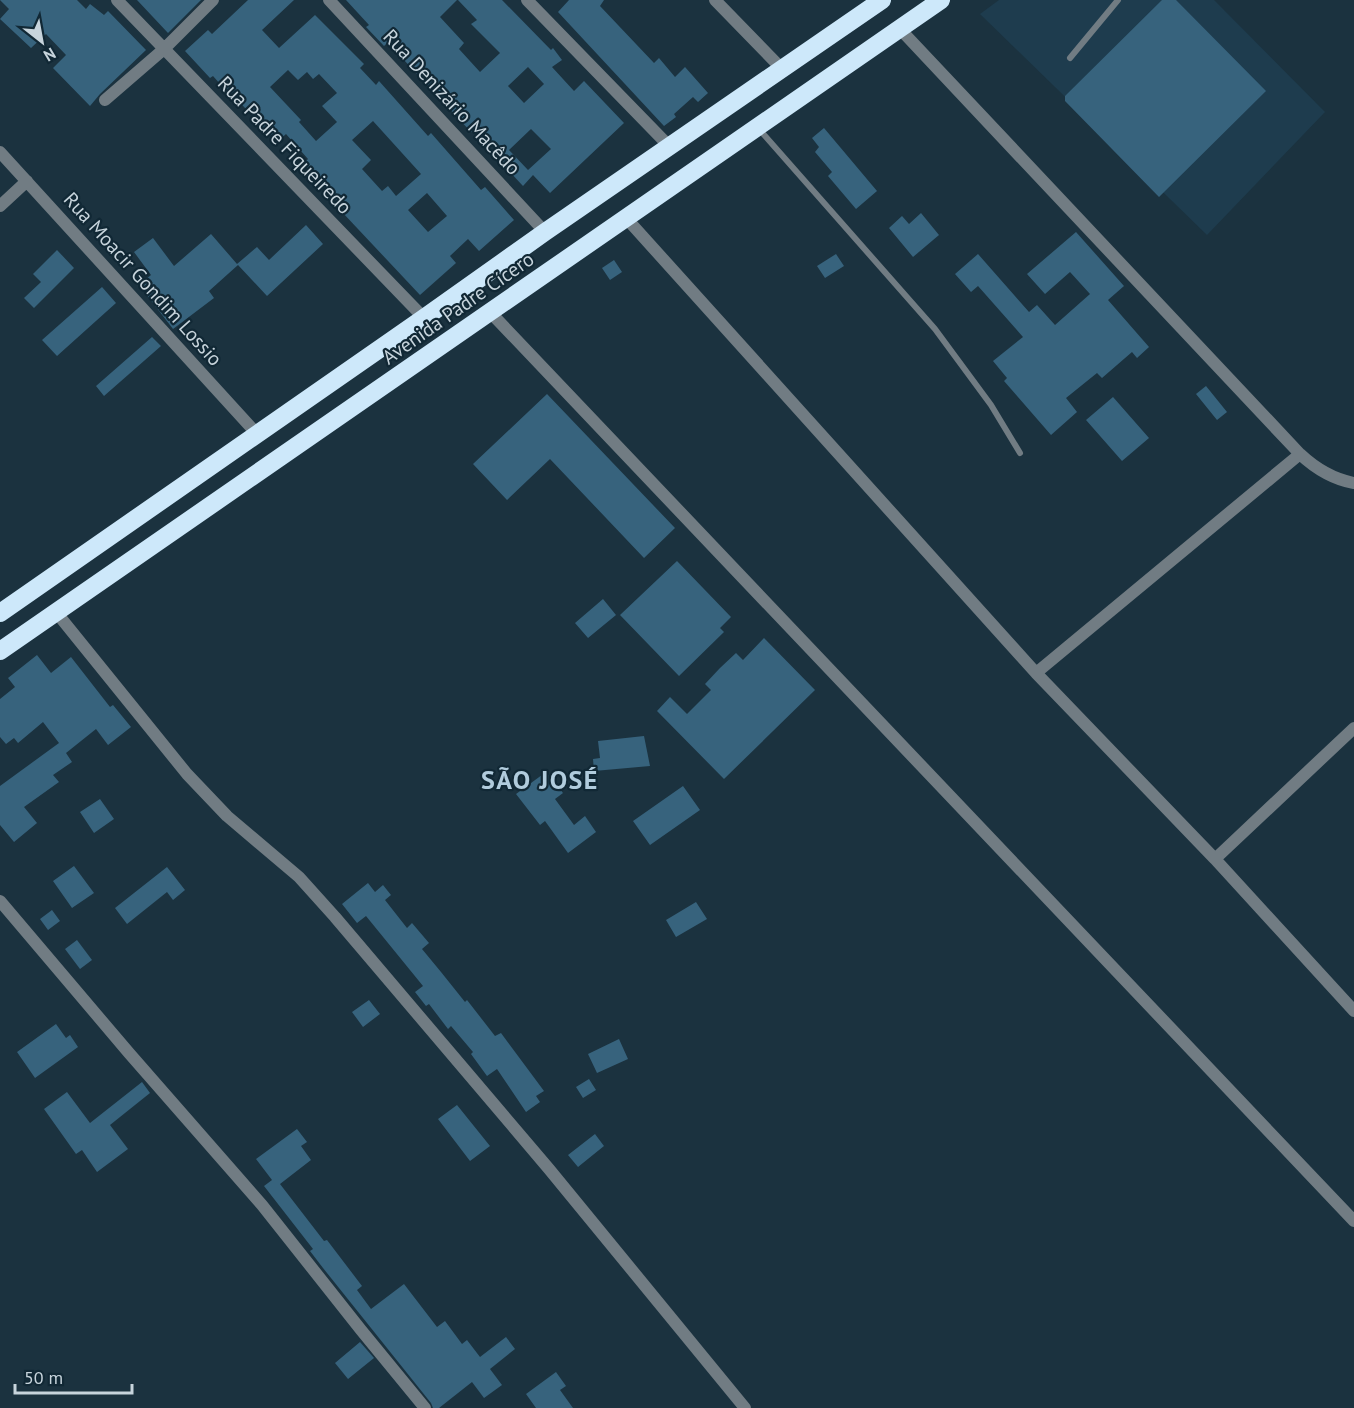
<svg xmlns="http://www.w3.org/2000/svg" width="1354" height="1408" font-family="'PT Sans',sans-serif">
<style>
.built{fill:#1e3c4e}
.building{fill:#37637d;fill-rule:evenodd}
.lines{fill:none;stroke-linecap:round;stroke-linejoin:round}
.lane{stroke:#717c83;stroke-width:6}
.street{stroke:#717c83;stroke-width:12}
.highway{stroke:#cde8fa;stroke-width:18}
.labels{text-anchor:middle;stroke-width:4.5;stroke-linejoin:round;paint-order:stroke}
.street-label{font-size:20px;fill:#c7d4dc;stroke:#112835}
.district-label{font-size:26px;font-weight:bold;letter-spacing:1.5px;fill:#b1ccdd;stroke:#112835}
</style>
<rect width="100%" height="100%" fill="#1b323f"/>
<path class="built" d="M999 0H1214L1325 112 1207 235 980 14Z"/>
<path class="building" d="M0 0H77L86 9 90 4 104 15 108 11 146 50 100 94 90 106 53 68 66 55 46 34 31 48 0 19 9 9Z
M137 0H201L168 33Z
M248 0H294L262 30 279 48 315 15 364 64 360 68 376 85 379 81 428 136 431 133 481 190 485 187 514 220 479 251 468 239 450 256 456 263 420 295 342 212 345 209 303 164 308 159 286 134 277 142 231 93 229 94 213 76 210 78 185 51 208 30 212 34ZM288 70 298 80 307 72 313 79 319 74 337 93 322 106 337 122 316 141 299 122 301 120 270 87ZM373 121 421 174 396 196 388 186 382 191 362 169 371 160 352 140ZM427 193 447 216 428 232 408 210Z
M346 0H457L440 17 464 43 459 49 480 72 500 53 471 24 477 20 458 0H502L551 50 553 48 562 60 552 67 574 91 584 81 624 123 550 193 533 175 523 186 492 153 496 149 475 128 471 132 404 60 410 55 393 37 384 46 366 27 369 25ZM528 67 544 84 524 103 508 86ZM531 129 551 149 528 170 509 150Z
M569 0H604L600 6 654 63 659 58 675 77 685 67 708 93 698 102 693 97 674 114 676 117 664 126 558 12Z
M1162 0H1176L1266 91 1159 197 1065 101V96Z
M824 128 877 191 856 209 828 176 832 172 815 152 819 147 812 138Z
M921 213 939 235 913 257 889 228 902 216 909 224Z
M306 225 323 244 267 296 238 265 209 291 214 298 173 329 139 285 151 275 134 252 153 238 174 266 211 234 237 264 257 247 269 260Z
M1076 232 1124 286 1108 300 1149 347 1137 358 1132 352 1102 378 1097 373 1066 398 1077 412 1051 435 1004 381 1007 378 993 361 1023 337 978 286 971 292 955 274 978 254 1029 312 1037 305 1055 325 1090 294 1070 272 1045 294 1027 274Z
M57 250 74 268 34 308 24 298 41 282 33 274Z
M836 254 844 266 825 278 817 266Z
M614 260 622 272 610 280 602 268Z
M102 287 116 303 57 356 42 340Z
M152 337 161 346 104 396 96 386Z
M1206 386 1227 412 1217 420 1196 394Z
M547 394 675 528 644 558 550 459 507 500 473 464Z
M1113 397 1149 438 1122 461 1086 420Z
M677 561 731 617 720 628 724 632 679 676 620 615Z
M603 599 616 615 588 638 575 623Z
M764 638 815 690 724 779 657 711 670 697 687 714 711 690 705 684 720 668 736 653 743 660Z
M37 655 51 673 71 657 110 707 113 705 131 727 108 745 96 729 66 753 72 762 53 775 59 782 24 807 37 823 14 842 0 825V786L59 743 43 722 18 743 14 738 6 744 0 737V699L15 687 8 678Z
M644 736 650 766 594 771 593 759 600 758 598 741Z
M546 772 563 793 555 799 574 825 585 816 596 832 568 853 545 821 540 825 516 794Z
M683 786 700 810 650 845 633 821Z
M100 799 114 819 94 833 80 812Z
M74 866 94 893 72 908 53 881Z
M167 867 185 890 173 900 167 892 127 924 115 908Z
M368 883 375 892 383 885 391 895 385 900 407 928 412 923 429 943 422 949 441 972 465 1002 467 1000 495 1036 501 1033 544 1091 536 1096 540 1102 526 1112 497 1069 487 1076 471 1054 473 1052 451 1026 448 1029 429 1004 426 1006 415 992 423 986 366 916 357 923 342 904Z
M696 902 707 919 676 937 666 920Z
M52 910 60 921 48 930 40 919Z
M77 940 92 960 80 969 65 949Z
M369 1000 380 1014 363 1027 352 1012Z
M56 1024 66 1038 70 1035 78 1047 35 1078 17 1052Z
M619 1039 628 1059 597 1073 588 1054Z
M589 1079 596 1090 583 1098 576 1087Z
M142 1082 150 1093 110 1125 128 1149 97 1172 82 1150 76 1154 44 1109 67 1092 90 1123Z
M457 1105 490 1146 470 1161 438 1119Z
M297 1129 307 1142 301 1146 311 1160 280 1184 324 1241 327 1240 362 1286 357 1290 371 1309 404 1284 437 1327 445 1321 462 1344 467 1340 480 1357 506 1337 515 1349 490 1369 502 1385 484 1398 472 1382 439 1408H433L431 1403 323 1268 310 1251 313 1249 264 1186 272 1180 256 1159Z
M595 1134 604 1146 578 1167 568 1155Z
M360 1342 374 1358 348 1379 335 1363Z
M556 1372 566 1386 560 1390 573 1408H536L526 1394Z"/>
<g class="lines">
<path class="lane" d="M1070 58 1118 0
M758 128 935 329 991 405 1020 453"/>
<path class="street" d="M117 0 424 318
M329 0 545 232
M527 0 670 147
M715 0 782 69
M900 29 1300 454C1316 469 1332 479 1354 483
M105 100 164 49 213 0
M0 152 257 434
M0 206 27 181
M627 219 1036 673 1215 859 1354 1011
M491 313 1354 1221
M56 612 187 774 227 816 299 877 335 917 549 1169 745 1408
M1036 673 1300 454
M1215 859 1354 728
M0 901 129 1053 262 1205 361 1330 425 1408"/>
<path class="highway" d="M0 613 424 318 545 232 882 0
M0 651 941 0"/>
</g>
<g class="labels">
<g class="street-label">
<text transform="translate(452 102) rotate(47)" y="7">Rua Denizário Macêdo</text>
<text transform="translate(285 145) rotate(46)" y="7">Rua Padre Fiqueiredo</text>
<text transform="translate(143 279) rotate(48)" y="7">Rua Moacir Gondim Lossio</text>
<text transform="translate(458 308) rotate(-35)" y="7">Avenida Padre Cícero</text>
</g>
<g class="district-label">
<text x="540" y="789">SÃO JOSÉ</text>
</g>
</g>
<g transform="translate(42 42) rotate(149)" stroke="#112835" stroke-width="4.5" paint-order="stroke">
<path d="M0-4.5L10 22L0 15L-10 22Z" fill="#c7d4dc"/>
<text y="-9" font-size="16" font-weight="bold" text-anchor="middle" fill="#c7d4dc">N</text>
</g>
<path d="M15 1384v9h117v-9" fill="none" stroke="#c7d4dc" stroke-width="3"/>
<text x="24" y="1384" font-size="18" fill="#c7d4dc" stroke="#112835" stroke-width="4.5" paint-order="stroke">50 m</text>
</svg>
